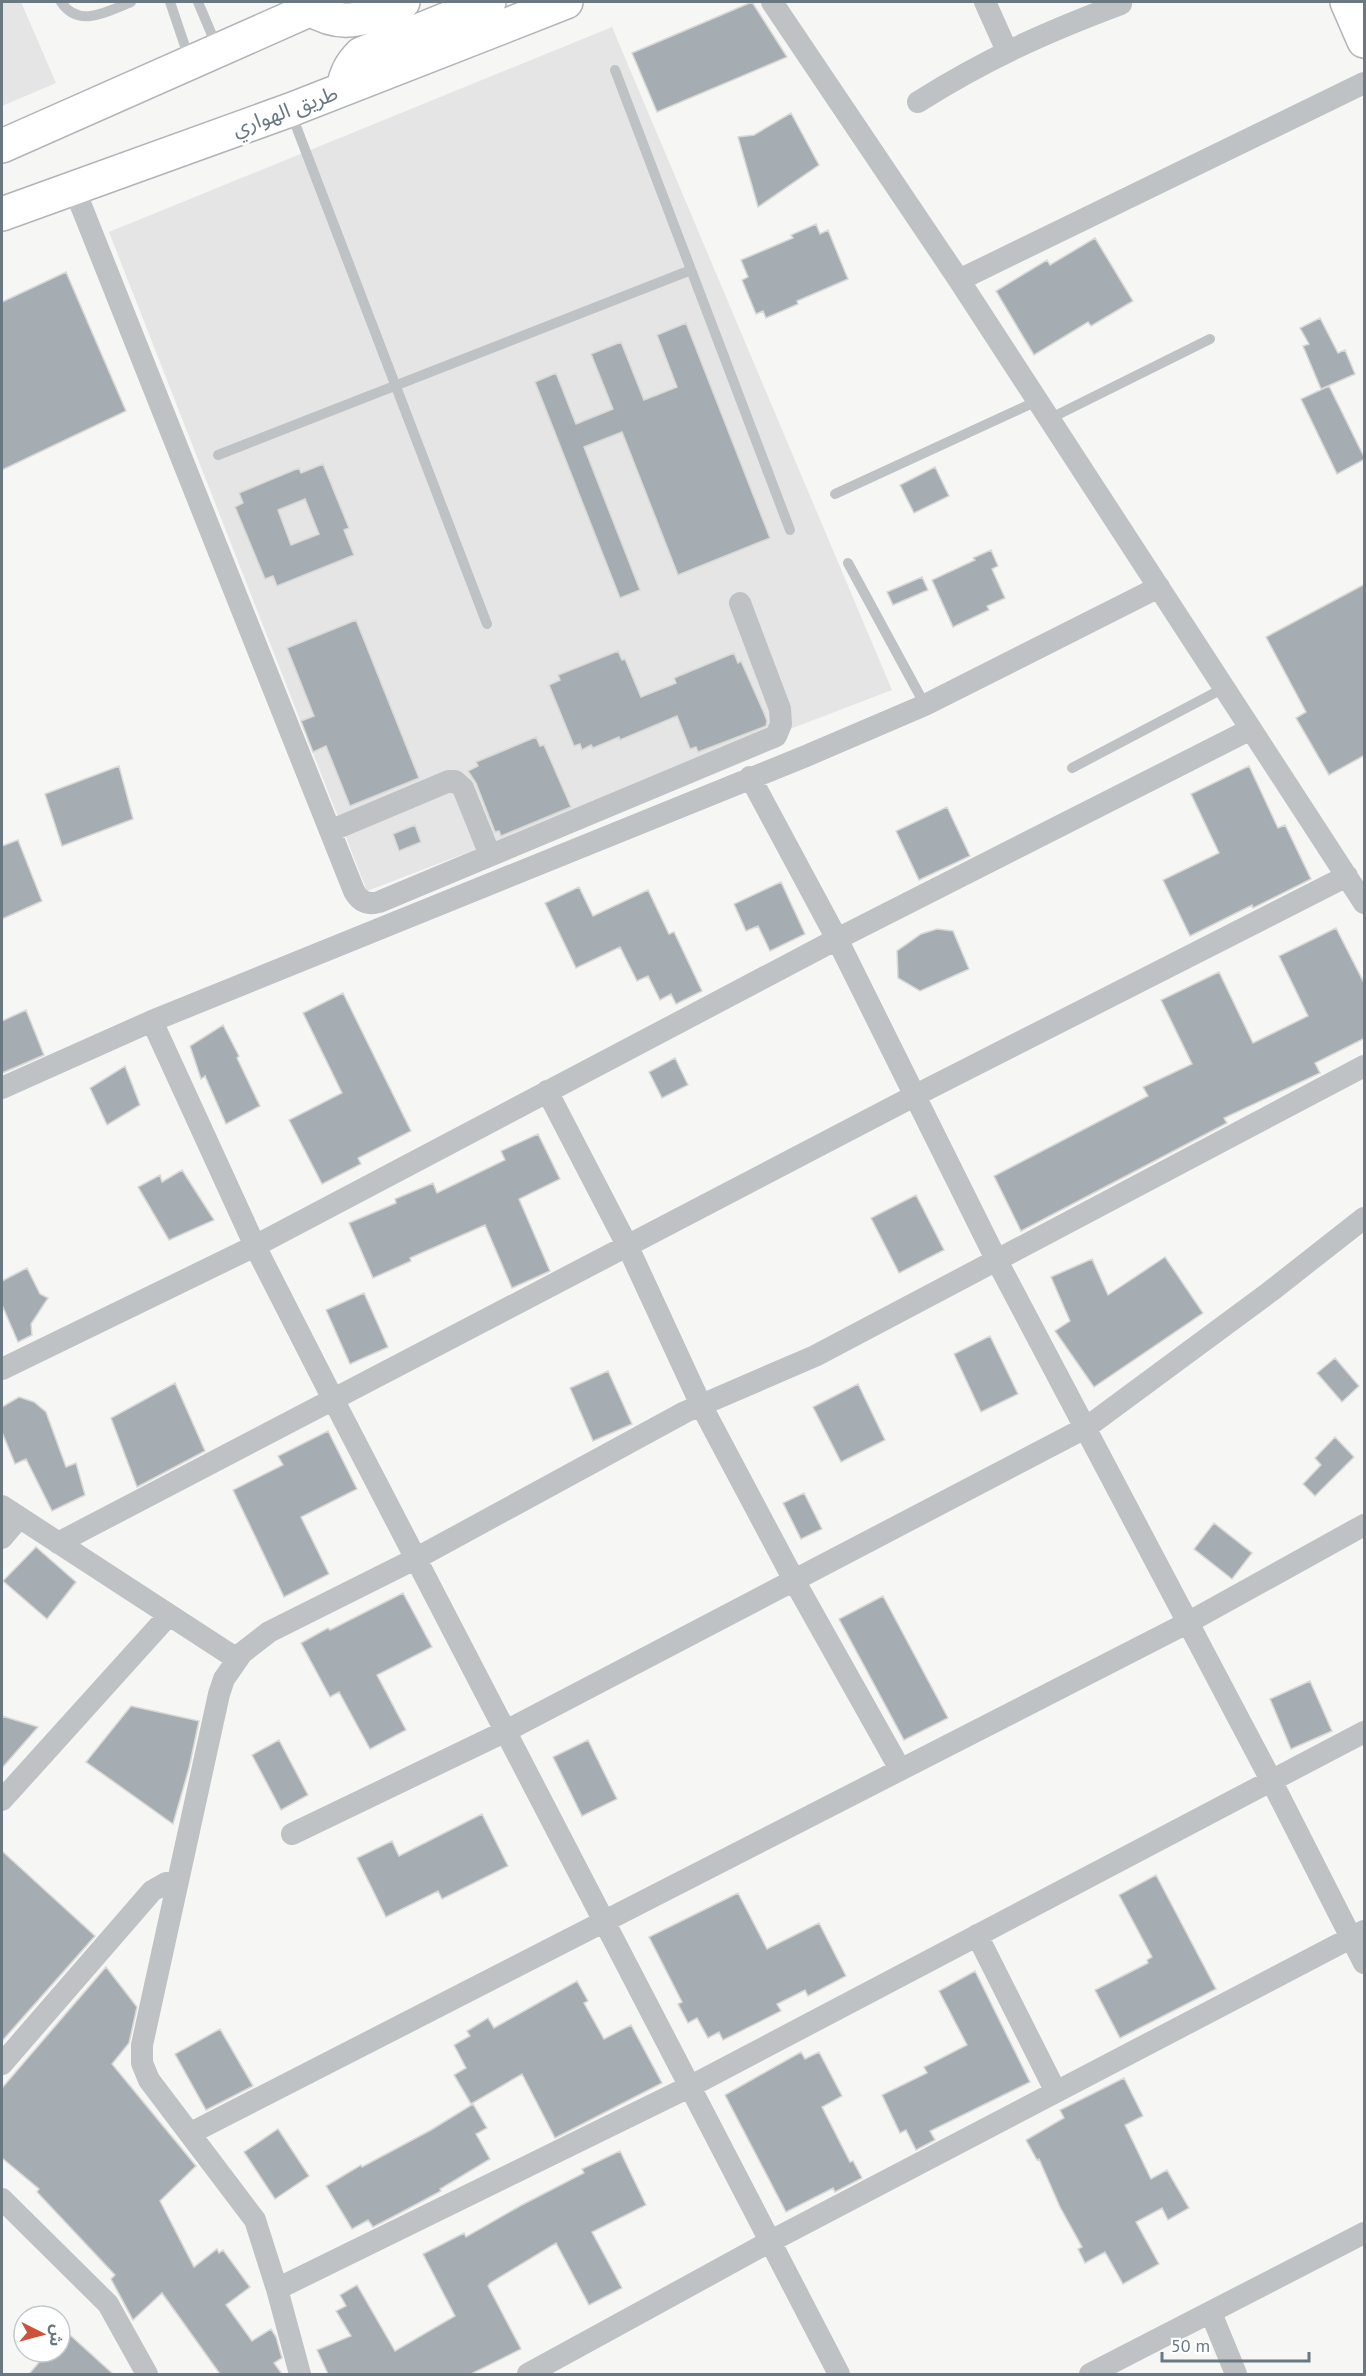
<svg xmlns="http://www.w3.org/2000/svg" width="1366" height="2376" font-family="'PT Sans','Noto Sans Arabic',sans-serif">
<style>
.built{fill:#e4e5e4}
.building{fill:#a6adb2;stroke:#d8d8d6;stroke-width:1.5;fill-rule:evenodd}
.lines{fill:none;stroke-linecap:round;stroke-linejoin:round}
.primary-casing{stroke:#b2b6b9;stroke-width:36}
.highway-casing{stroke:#b2b5b8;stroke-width:36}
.lane{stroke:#bec2c5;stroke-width:10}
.street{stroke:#bec2c5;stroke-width:22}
.primary{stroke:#fff;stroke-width:33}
.highway{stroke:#fff;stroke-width:33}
.labels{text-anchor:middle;stroke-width:6;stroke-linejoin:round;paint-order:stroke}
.street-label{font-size:21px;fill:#697881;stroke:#fff}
</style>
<rect width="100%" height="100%" fill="#f6f6f4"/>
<path class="built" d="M2 2H21L56 83 2 106Z
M612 27 892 690 367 891 109 232Z"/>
<path class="building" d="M752 2 787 57 657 112 632 53Z
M791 113 819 165 758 207 738 137 754 135Z
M816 224 820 234 828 230 848 279 797 301 798 304 766 318 763 311 756 314 742 280 748 277 741 260 793 238 791 235Z
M1095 238 1133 301 1091 326 1088 322 1034 355 996 291 1047 260 1050 265Z
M66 272 126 411 2 470V302Z
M1320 318 1338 353 1345 350 1355 374 1321 389 1303 346 1309 344 1300 328Z
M686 323 770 538 678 575 622 432 584 447 640 590 620 598 535 382 556 373 576 424 613 409 591 354 621 342 644 400 677 387 657 335Z
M1329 386 1365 459 1337 474 1301 399Z
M323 464 349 528 344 530 354 555 277 586 273 576 265 579 235 507 243 503 239 493 299 468 301 473ZM305 499 319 534 291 545 278 510Z
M935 467 949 496 914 513 900 485Z
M991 550 998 566 992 569 1005 598 987 606 989 610 953 627 932 580 975 560 973 558Z
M922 577 928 590 893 605 887 592Z
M1365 584V755L1329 775 1296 718 1306 712 1266 637Z
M356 620 419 778 350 806 326 746 313 752 301 721 314 716 287 648Z
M618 651 622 660 625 659 641 697 676 683 674 678 734 653 738 663 741 661 764 713 767 721 766 726 698 752 696 747 690 749 677 716 620 740 619 737 593 748 591 745 582 750 580 744 574 746 549 685 560 680 558 675Z
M536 737 540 746 544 745 571 807 501 836 499 831 495 832 476 783 468 771 478 766 476 762Z
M119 766 133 819 62 846 45 794Z
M1249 766 1278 828 1285 825 1311 879 1253 908 1252 905 1190 936 1163 880 1219 853 1191 794Z
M947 807 970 856 919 880 896 831Z
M415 825 421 842 399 851 393 834Z
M18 840 42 901 2 919V846Z
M781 882 805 934 770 951 758 926 746 931 734 904Z
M579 887 593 916 648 890 669 934 674 932 702 991 676 1004 671 994 660 1000 648 976 637 981 620 947 576 968 545 903Z
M1336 928 1365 985V1038L1315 1063 1320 1073 1224 1118 1227 1123 1021 1231 994 1176 1148 1096 1143 1087 1192 1064 1161 1000 1219 972 1253 1043 1308 1016 1279 956Z
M937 929 953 931 969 969 920 991 898 978 897 951 921 934Z
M343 993 411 1131 358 1158 361 1164 322 1184 289 1120 342 1093 303 1013Z
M26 1010 44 1055 2 1073V1021Z
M223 1025 239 1056 237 1058 260 1106 226 1124 205 1076 201 1079 190 1046Z
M675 1058 688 1085 662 1098 649 1072Z
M125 1066 140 1105 107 1125 90 1088Z
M538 1134 560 1179 519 1199 550 1271 512 1288 485 1225 410 1258 411 1261 373 1278 349 1223 396 1203 395 1199 433 1183 437 1193 505 1160 501 1151Z
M182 1170 214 1220 169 1240 138 1187 160 1175 162 1182Z
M916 1195 944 1250 899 1273 871 1218Z
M1165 1257 1203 1313 1094 1387 1055 1331 1070 1321 1051 1277 1092 1259 1108 1295Z
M27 1268 40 1294 48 1298 31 1324 32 1335 18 1342 2 1305V1281Z
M364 1293 388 1347 350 1364 326 1310Z
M990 1336 1018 1394 981 1412 954 1354Z
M1335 1358 1359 1386 1342 1402 1317 1373Z
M608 1371 632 1424 593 1441 570 1388Z
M175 1383 205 1451 137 1487 111 1418Z
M858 1384 885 1440 841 1462 813 1407Z
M19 1397 34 1402 46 1412 66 1467 76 1463 85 1495 52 1511 26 1459 15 1464 2 1432V1407Z
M328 1431 357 1489 301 1517 329 1574 284 1597 233 1490 283 1465 278 1456Z
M1335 1437 1354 1457 1315 1496 1303 1484 1321 1465 1315 1458Z
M804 1493 822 1529 801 1539 783 1503Z
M1214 1523 1252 1553 1232 1579 1194 1549Z
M36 1547 76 1582 47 1619 3 1581Z
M403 1593 432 1647 377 1675 406 1730 370 1749 339 1692 330 1697 301 1643 328 1628 330 1630Z
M883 1596 948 1718 904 1740 839 1619Z
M1310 1681 1332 1731 1291 1749 1270 1699Z
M131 1706 199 1721 189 1768 173 1824 86 1762Z
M2 1716 38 1727 2 1768Z
M279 1740 308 1795 281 1810 252 1755Z
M588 1740 617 1799 582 1816 553 1757Z
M482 1814 508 1866 442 1899 438 1891 386 1917 357 1858 392 1841 399 1856Z
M2 1851 95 1936 2 2041Z
M1156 1875 1216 1989 1120 2038 1095 1990 1148 1963 1147 1960 1152 1957 1119 1895Z
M738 1893 767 1949 819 1923 846 1976 808 1996 805 1990 777 2004 781 2011 723 2040 719 2032 708 2038 697 2018 688 2023 678 2004 682 2002 649 1937Z
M106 1967 137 2007 129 2043 112 2064 196 2166 160 2201 194 2267 217 2249 219 2253 223 2250 250 2287 226 2305 252 2341 271 2329 276 2337 282 2358 274 2363 282 2374H220L162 2293 133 2320 111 2279 115 2275 37 2192 39 2189 2 2158V2088Z
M975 1971 1030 2082 930 2131 935 2140 916 2150 906 2130 900 2133 882 2095 927 2073 924 2067 967 2045 939 1991Z
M577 1981 588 2001 584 2003 604 2039 631 2025 662 2083 555 2138 522 2074 471 2104 454 2075 466 2068 454 2045 470 2036 467 2031 488 2018 494 2028Z
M220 2029 253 2086 206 2110 175 2054Z
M801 2052 805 2059 819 2052 842 2096 822 2107 850 2162 853 2161 862 2178 835 2192 833 2188 786 2212 725 2095Z
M1124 2078 1143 2116 1125 2125 1151 2179 1167 2170 1189 2208 1168 2220 1162 2208 1136 2222 1159 2264 1123 2284 1105 2252 1085 2263 1078 2249 1082 2247 1060 2207 1039 2159 1037 2160 1026 2140 1064 2118 1060 2110Z
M473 2104 487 2128 476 2134 490 2159 440 2189 441 2191 398 2214 373 2227 368 2220 352 2229 326 2186 361 2165 362 2167 431 2130Z
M278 2129 309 2176 275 2199 244 2152Z
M620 2151 646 2205 592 2232 622 2288 589 2305 556 2243 490 2283 488 2286 521 2349 471 2374H328L317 2350 351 2336 336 2311 346 2306 340 2295 357 2285 395 2351 455 2316 423 2254 464 2233 466 2237 520 2206 584 2173 582 2169Z
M60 2326 113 2374H29L48 2352H60Z"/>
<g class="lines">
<defs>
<path id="primary" d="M1347 2 1364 41"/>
<path id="highway" d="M310 9C346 31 368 16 403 2
M343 89C346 74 350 65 361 54L489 2
M2 146 327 2
M2 214 290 110 566 2"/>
</defs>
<use href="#primary" class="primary-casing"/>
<use href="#highway" class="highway-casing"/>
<path class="lane" d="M61 2C79 29 108 11 131 2
M170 2 189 58
M198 2 217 47
M615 70 790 530
M291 113 487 624
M1049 419 1210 339
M218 455 691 270
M835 494 1037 401
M848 563 925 705
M1072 768 1224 688"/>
<path class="street" d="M772 2 959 280 1364 903
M985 2 1007 51
M918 102C986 59 1046 32 1121 4
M74 188 354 891C360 902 368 905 379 902L776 736 781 724 780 709 740 603
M959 280 1364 83
M1251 729 837 939 996 1259 1271 1780 1364 1963
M330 831 449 781H455L463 788 490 855
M152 1021 255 1246 333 1399 839 2374
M2 1088 152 1021 806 756 925 705 1159 587
M547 1091 628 1247 701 1405 795 1582 900 1769
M2 1369 255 1246 837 939 750 777
M2 1506 237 1659
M2 1538 19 1518
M58 1543 916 1095 1347 876
M2 1800 169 1615
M292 1834 504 1732 1087 1427 1271 1291 1364 1218
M977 1935 1056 2092
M2 2064 152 1891 166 1883 178 1881
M191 2133 1189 1622 1364 1525
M2 2199 108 2304 147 2374
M277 2289 691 2086 1364 1732
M1211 2313 1236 2374
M300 2374 277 2289 255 2220 149 2080 142 2063V2045L219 1694 224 1679 242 1653 269 1632 415 1559 685 1412 815 1356 1364 1066
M528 2374 771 2241 1364 1931
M1090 2374 1364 2233"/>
<use href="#primary" class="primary"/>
<use href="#highway" class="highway"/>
</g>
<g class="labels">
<g class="street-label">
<text transform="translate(285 111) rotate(-20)" y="7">طريق الهواري</text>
</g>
</g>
<rect width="1366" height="2376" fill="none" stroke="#697881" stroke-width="6"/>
<g transform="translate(42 2334) rotate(96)"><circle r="28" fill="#ffffff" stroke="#c3c9cd" stroke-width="1.5"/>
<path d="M0-4.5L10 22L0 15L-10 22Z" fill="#ce513c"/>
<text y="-9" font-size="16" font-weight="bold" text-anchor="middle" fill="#697881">ش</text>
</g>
<path d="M1162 2352v9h147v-9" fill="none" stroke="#697881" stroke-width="3"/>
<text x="1171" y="2352" font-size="18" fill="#697881" stroke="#ffffff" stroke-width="4.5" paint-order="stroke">50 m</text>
</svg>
